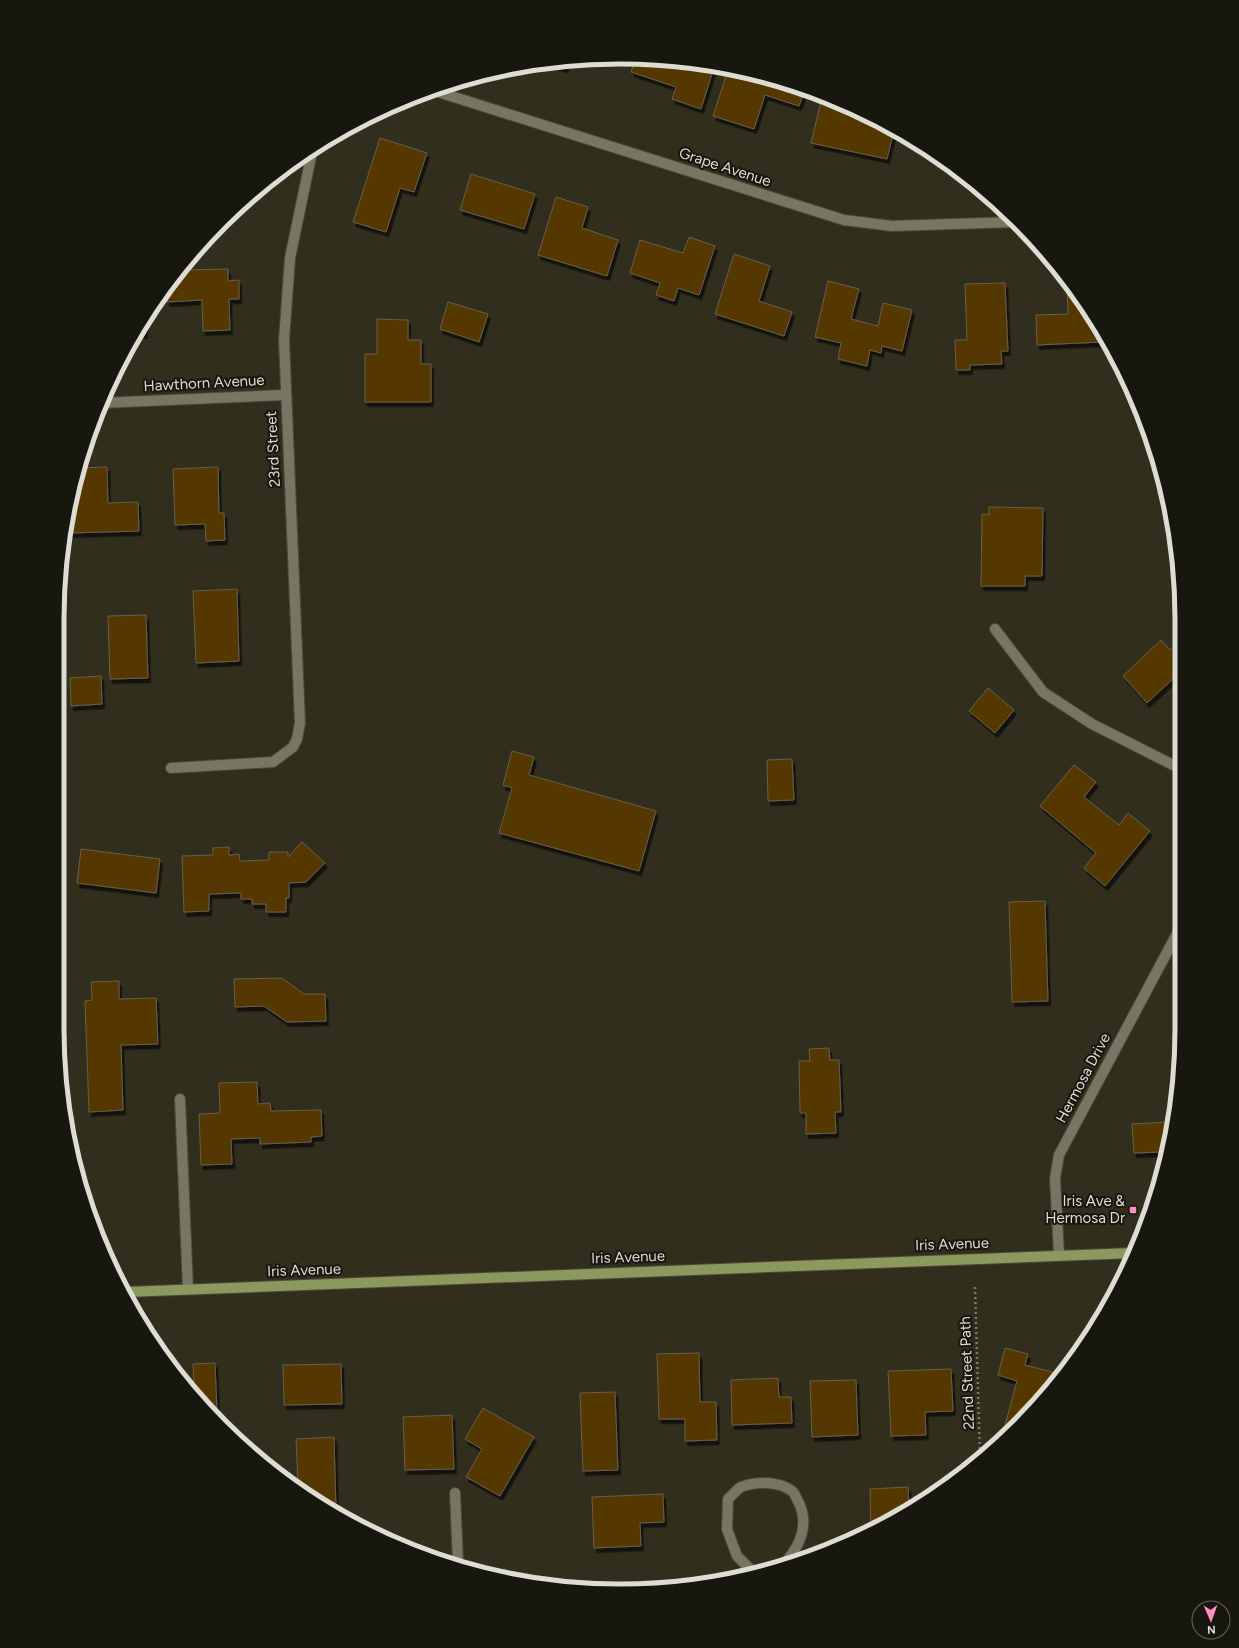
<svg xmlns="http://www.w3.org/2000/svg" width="1239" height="1648" font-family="Figtree,sans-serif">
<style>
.building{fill:#543900;stroke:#685e4f;filter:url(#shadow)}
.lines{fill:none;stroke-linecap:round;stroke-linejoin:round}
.minor-casing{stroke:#4c4a3c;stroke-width:12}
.major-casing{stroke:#4c4a3c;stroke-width:12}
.path{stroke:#7c796c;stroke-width:2.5;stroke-dasharray:2 3;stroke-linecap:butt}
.minor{stroke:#787563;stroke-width:10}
.major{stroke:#8c985c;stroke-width:10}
.poi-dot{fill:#fd8ec0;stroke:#17160f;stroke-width:1.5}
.labels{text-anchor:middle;stroke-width:4;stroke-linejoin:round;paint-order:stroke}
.street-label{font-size:15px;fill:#deddd3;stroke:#17160f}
.poi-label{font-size:15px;fill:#deddd3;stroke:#17160f;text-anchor:end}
.rim{fill:none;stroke:#deddd3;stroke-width:5}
</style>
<defs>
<filter id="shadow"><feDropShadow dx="2.5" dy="4.5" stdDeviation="0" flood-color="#0009"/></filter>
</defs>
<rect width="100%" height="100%" fill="#312e1e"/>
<path class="building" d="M635 60 693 62 714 67 701 109 672 99 676 87 631 72Z
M568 61 565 68 550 64Z
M728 70 805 89 799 106 765 95 754 129 713 116Z
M822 97 899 132 894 130 887 159 811 143Z
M380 138 427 153 414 192 400 188 386 232 353 222Z
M471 174 535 194 524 229 460 210Z
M556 197 588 207 582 228 618 240 607 276 538 255Z
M689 237 715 246 699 295 678 288 674 301 656 295 660 283 630 273 640 240 683 253Z
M734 254 770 266 759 301 792 312 784 336 715 314Z
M228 269V281L239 280V299H229L230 330 203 331 202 300 167 302V289L182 270Z
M828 281 859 289 851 319 878 326 883 303 912 310 902 351 882 346 881 353 870 350 867 366 838 359 841 343 815 337Z
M1005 283 1008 351H1001L1002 364 970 365V370H956L955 340H967L965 284Z
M1067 283H1069L1101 339 1102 342 1037 345 1036 315 1068 314Z
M448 302 488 314 479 342 440 329Z
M377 319 408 320V340H421V364H431V402H365V354H377Z
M145 321V334H137Z
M107 467 108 503 138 502 139 531 70 533V513L78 468Z
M218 467 219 513H224L225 540 206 541 205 524 175 525 173 469Z
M1157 471 1163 494H1158Z
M989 507 1043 508 1042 576H1025V586H981L982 514 989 515Z
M237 589 239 661 196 663 193 591Z
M146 615 148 678 110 679 108 616Z
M1161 640 1170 650 1178 643V678L1176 676 1147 703 1123 676Z
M101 676 102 704 71 706 70 678Z
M988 688 1014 710 995 733 969 711Z
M512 751 534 757 529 775 656 811 639 871 499 833 512 788 503 785Z
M792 759 794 800 768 801 767 760Z
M1074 765 1096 782 1084 797 1119 825 1128 813 1150 831 1105 886 1084 868 1096 853 1040 806Z
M302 842 325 863 306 882 289 883V898H286V912H266V904H252V899H241V893L209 894V911L184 912 182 856 213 855V848L229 847V855L239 854 240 861 269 860V852H288V857Z
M81 849 160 859 156 893 77 883Z
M1045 901 1048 1001 1012 1002 1009 902Z
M282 978 304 994H325L326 1021 287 1022 264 1006 235 1007 234 979Z
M119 981V999L156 998 158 1044 121 1045 123 1110 89 1112 85 1001 92 1000 91 982Z
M829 1048 830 1060H839L841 1112H835L836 1133 806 1134V1113H800L799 1061H810L809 1049Z
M257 1082 258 1104 270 1103 271 1111 321 1110 322 1136 311 1137V1142L260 1144V1138L231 1139 232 1164 201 1165 199 1114 220 1113 219 1083Z
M1169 1122 1164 1152 1134 1153 1132 1124Z
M1005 1348 1028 1354 1025 1365 1060 1374 1042 1400 1013 1427 1005 1425 1017 1381 998 1375Z
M699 1353 700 1402H716L717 1440 685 1441V1419H659L657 1354Z
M215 1363 217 1412H211L185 1383H194L193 1364Z
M341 1364 342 1404 284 1405 283 1365Z
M951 1369 953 1411 925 1412 926 1435 891 1436 888 1371Z
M778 1378 779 1397H791L792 1423 732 1425 731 1380Z
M856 1380 858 1435 812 1437 810 1381Z
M615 1392 618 1470 583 1471 580 1393Z
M483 1408 534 1437 500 1496 466 1477 482 1449 465 1439Z
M452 1415 454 1469 405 1470 403 1417Z
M334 1437 336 1510 298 1484 296 1439Z
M908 1487 909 1508 871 1531 870 1489Z
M663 1494 664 1522 640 1523 641 1546 594 1548 592 1497Z
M504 1569 538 1582 510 1580 500 1577Z"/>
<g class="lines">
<defs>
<path id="minor" d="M435 91 844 220 892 226 1014 222
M100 403 285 395
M995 629 1043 692 1092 724 1179 768
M171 768 273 762 293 747 297 739 300 723 284 340 290 258 312 152
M180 1099 188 1289
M1059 1255 1055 1178 1059 1155 1180 928
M455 1493 458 1563
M752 1571 737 1556 727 1529 728 1499C732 1496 737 1489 741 1487 756 1481 779 1481 792 1491 795 1493 796 1498 798 1501 810 1524 800 1547 783 1565"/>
<path id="major" d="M125 1292 1133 1253"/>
</defs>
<use href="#minor" class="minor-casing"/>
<use href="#major" class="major-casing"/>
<path class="path" d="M975 1287 980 1457"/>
<use href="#minor" class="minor"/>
<use href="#major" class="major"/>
</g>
<rect class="poi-dot" x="1129" y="1206" width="8" height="8" rx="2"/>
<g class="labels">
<g class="street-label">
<text transform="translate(725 167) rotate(18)" y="5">Grape Avenue</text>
<text transform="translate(204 383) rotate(-3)" y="5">Hawthorn Avenue</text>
<text transform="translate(273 449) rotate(-93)" y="5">23rd Street</text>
<text transform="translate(1083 1078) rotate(-62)" y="5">Hermosa Drive</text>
<text transform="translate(952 1244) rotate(-2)" y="5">Iris Avenue</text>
<text transform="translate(628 1257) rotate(-2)" y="5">Iris Avenue</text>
<text transform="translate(304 1270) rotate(-2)" y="5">Iris Avenue</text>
<text transform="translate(967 1373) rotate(-92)" y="5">22nd Street Path</text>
</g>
<g class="poi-label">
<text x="1125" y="1206">Iris Ave &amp;<tspan x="1125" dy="17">Hermosa Dr</tspan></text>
</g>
</g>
<path d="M0 0H1239V1648H0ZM619 64H620A555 555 0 0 1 1175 619V1029A555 555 0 0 1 620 1584H619A555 555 0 0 1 64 1029V619A555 555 0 0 1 619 64Z" fill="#17160f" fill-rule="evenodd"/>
<path class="rim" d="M619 64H620A555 555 0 0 1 1175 619V1029A555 555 0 0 1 620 1584H619A555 555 0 0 1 64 1029V619A555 555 0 0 1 619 64Z"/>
<g transform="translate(1211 1620) rotate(178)"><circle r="19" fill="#17160f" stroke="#67665d"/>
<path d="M0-3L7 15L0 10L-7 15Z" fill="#fd8ec0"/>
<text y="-6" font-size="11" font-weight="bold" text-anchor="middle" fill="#deddd3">N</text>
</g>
</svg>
